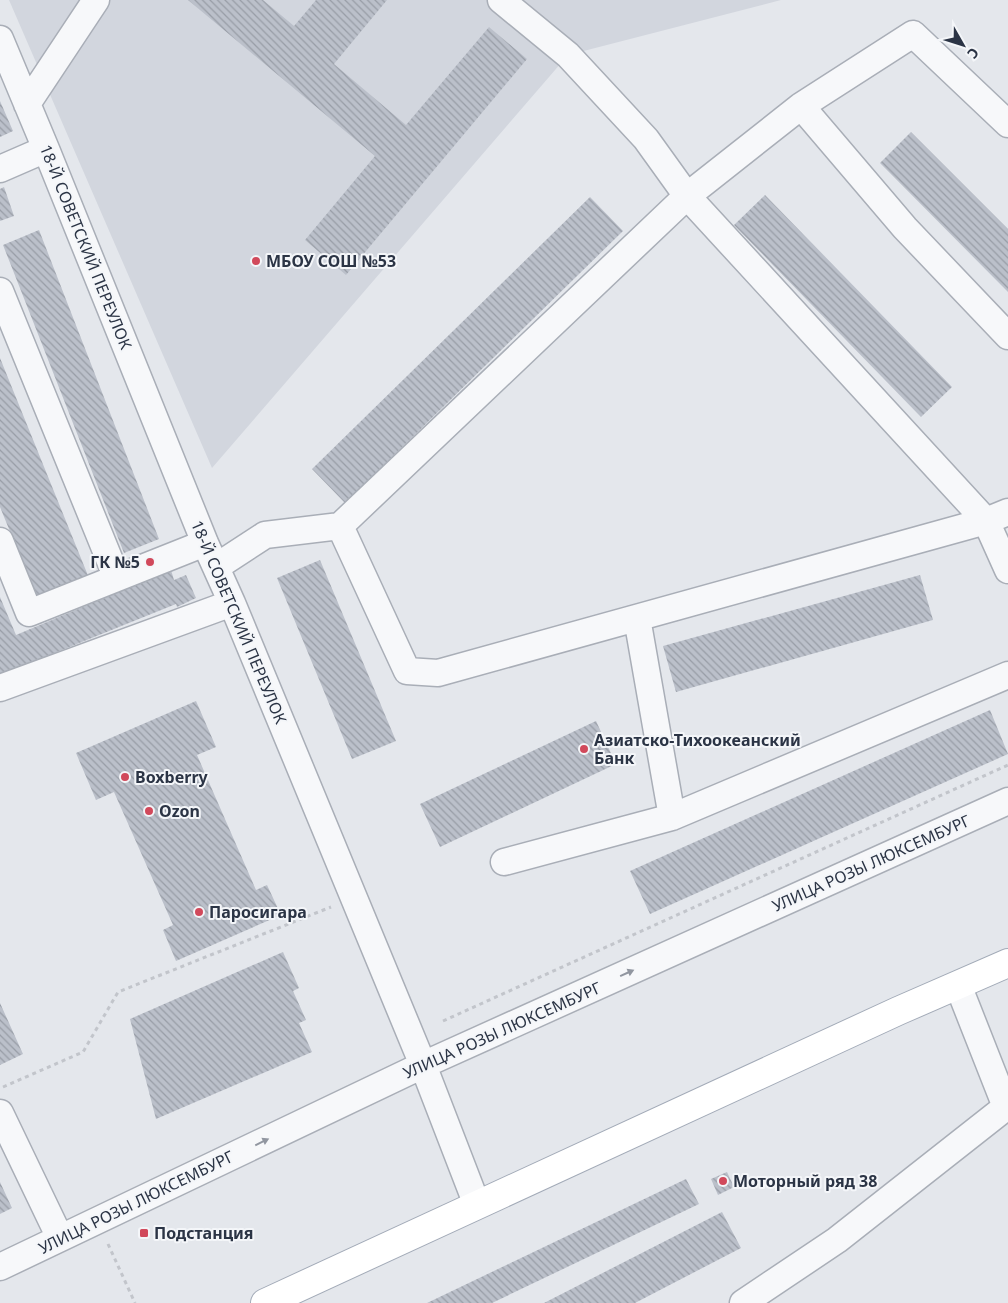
<svg xmlns="http://www.w3.org/2000/svg" width="1008" height="1303" font-family="'Noto Sans',sans-serif">
<style>
.built{fill:#d2d6de}
.building{fill:url(#building-back-hatch)}
.lines{fill:none;stroke-linecap:round;stroke-linejoin:round}
.minor-casing{stroke:#a9aeb7;stroke-width:29}
.major-casing{stroke:#a3abb8;stroke-width:30}
.path{stroke:#c2c5cb;stroke-width:3;stroke-dasharray:4 4;stroke-linecap:butt}
.minor{stroke:#f7f8fa;stroke-width:26}
.major{stroke:#fff;stroke-width:28}
.oneway{fill:#9196a0}
.poi-dot{fill:#d1495b;stroke:#f4f6f9;stroke-width:2}
.labels{text-anchor:middle;stroke-width:4;stroke-linejoin:round;paint-order:stroke}
.street-label{font-size:16px;fill:#2b3445;stroke:#f4f6f9}
.poi-label{font-size:16px;font-weight:bold;fill:#2b3445;stroke:#f4f6f9;text-anchor:start}
</style>
<defs>
<pattern id="building-back-hatch" width="6" height="6" patternUnits="userSpaceOnUse" patternTransform="scale(1.25)"><rect width="6" height="6" fill="#bbc0ca"/><path d="M-1 5l2 2M0 0l6 6M5-1l2 2" fill="none" stroke="#989da6"/></pattern>
</defs>
<rect width="100%" height="100%" fill="#e4e7ec"/>
<path class="built" d="M9 0H781L568 55 212 468Z"/>
<path class="building" d="M188 0H263L294 26 316 0H387L334 64 406 125 489 27 527 59 346 275 305 240 375 156Z
M0 101 13 131 0 137Z
M911 132 1008 229V292L880 163Z
M4 187 14 216 0 221V189Z
M765 195 952 387 921 417 734 225Z
M590 197 623 231 345 503 312 469Z
M39 230 159 539 124 553 3 245Z
M0 358 89 578 38 600 0 507Z
M320 560 396 741 352 759 277 578Z
M171 570 174 580 186 575 196 598 177 607 176 604 0 675V597L16 635Z
M920 575 933 620 676 692 663 646Z
M196 701 216 747 197 755 256 890 267 885 281 915 176 961 163 930 173 925 114 792 96 800 76 753Z
M990 710 1008 754 650 914 630 871Z
M596 721 616 764 440 847 420 804Z
M283 952 299 988 293 991 306 1020 299 1023 312 1052 156 1119 130 1019Z
M0 1003 23 1054 0 1065Z
M727 1172 734 1187 718 1195 711 1179Z
M686 1179 699 1204 492 1303H427Z
M0 1182 12 1208 0 1214Z
M722 1212 741 1248 635 1303H544Z"/>
<g class="lines">
<defs>
<path id="minor" d="M501 0 568 55 646 139 687 196 986 521 1008 570
M0 39 46 149 205 543 232 603 423 1065 477 1205
M27 104 96 0
M801 106 905 228 1008 336
M0 169 46 149
M0 291 117 578
M340 526 407 671 438 673 986 521 1008 512
M0 541 29 613 205 543
M216 567 265 535 340 526 687 196 801 106 913 34 1008 124
M637 618 672 817
M0 688 232 603
M504 862 672 817 1008 675
M0 1113 60 1238
M0 1267 423 1065 1008 801
M743 1303 837 1240 1006 1107 958 985"/>
<path id="major" d="M265 1303 898 1011 1008 963"/>
</defs>
<use href="#minor" class="minor-casing"/>
<use href="#major" class="major-casing"/>
<path class="path" d="M443 1021 1008 765
M3 1087 83 1052 118 992 331 907
M108 1244 135 1303"/>
<use href="#minor" class="minor"/>
<use href="#major" class="major"/>
</g>
<defs><path id="oneway-solid" d="M-6-.8H1V-3.2L6.5 0L1 3.2V.8H-6Z" transform="scale(1.25)"/></defs>
<g class="oneway">
<use href="#oneway-solid" transform="translate(627 973) rotate(-24)"/>
<use href="#oneway-solid" transform="translate(262 1142) rotate(-26)"/>
</g>
<g class="poi-dot">
<circle cx="256" cy="261" r="5"/>
<circle cx="150" cy="562" r="5"/>
<circle cx="584" cy="749" r="5"/>
<circle cx="125" cy="777" r="5"/>
<circle cx="149" cy="811" r="5"/>
<circle cx="199" cy="912" r="5"/>
<circle cx="723" cy="1181" r="5"/>
<rect x="139" y="1228" width="10" height="10" rx="2.5"/>
</g>
<g class="labels">
<g class="street-label">
<text transform="translate(86 247) rotate(68)" y="6">18-Й СОВЕТСКИЙ ПЕРЕУЛОК</text>
<text transform="translate(239 622) rotate(67)" y="6">18-Й СОВЕТСКИЙ ПЕРЕУЛОК</text>
<text transform="translate(871 863) rotate(-24)" y="6">УЛИЦА РОЗЫ ЛЮКСЕМБУРГ</text>
<text transform="translate(502 1030) rotate(-24)" y="6">УЛИЦА РОЗЫ ЛЮКСЕМБУРГ</text>
<text transform="translate(136 1202) rotate(-26)" y="6">УЛИЦА РОЗЫ ЛЮКСЕМБУРГ</text>
</g>
<g class="poi-label">
<text x="266" y="267">МБОУ СОШ №53</text>
<text x="140" y="568" text-anchor="end">ГК №5</text>
<text x="594" y="746">Азиатско-Тихоокеанский<tspan x="594" dy="18">Банк</tspan></text>
<text x="135" y="783">Boxberry</text>
<text x="159" y="817">Ozon</text>
<text x="209" y="918">Паросигара</text>
<text x="733" y="1187">Моторный ряд 38</text>
<text x="154" y="1239">Подстанция</text>
</g>
</g>
<g transform="translate(963 45) rotate(129)" stroke="#f4f6f9" stroke-width="4" paint-order="stroke">
<path d="M0-4L9 19L0 12L-9 19Z" fill="#2b3445"/>
<text y="-8" font-size="14" font-weight="bold" text-anchor="middle" fill="#2b3445">С</text>
</g>
</svg>
